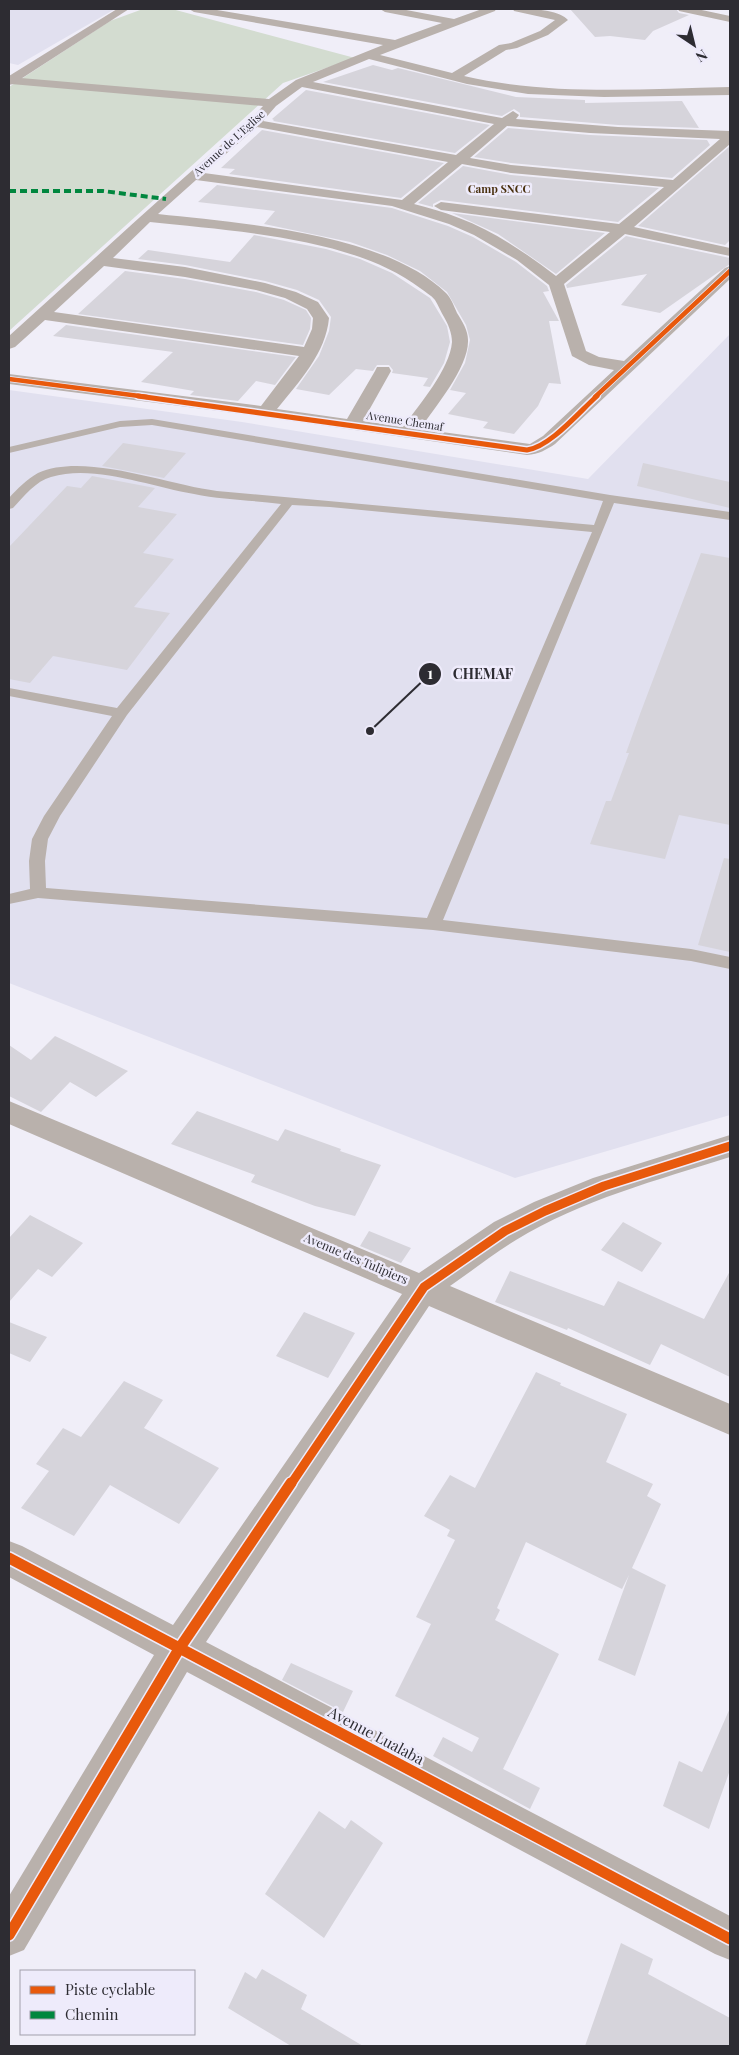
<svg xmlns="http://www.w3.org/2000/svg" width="739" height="2055" font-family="'Playfair Display',serif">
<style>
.industrial{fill:#e1e0ef}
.green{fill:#d3dcd0}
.building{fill:#d6d4db}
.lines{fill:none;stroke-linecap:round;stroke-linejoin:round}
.lane{fill:#b9b1ac;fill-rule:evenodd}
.street{fill:#b9b1ac;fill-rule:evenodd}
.secondary{fill:#b9b0ac;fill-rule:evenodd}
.quiet{stroke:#00873e;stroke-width:4;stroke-dasharray:7 4;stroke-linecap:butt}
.cycleway-far3-casing{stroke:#eeebfb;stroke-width:6}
.cycleway-far2-casing{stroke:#eeebfb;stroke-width:8}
.cycleway-far1-casing{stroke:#eeebfb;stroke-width:12}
.cycleway-casing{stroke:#eeebfb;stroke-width:14}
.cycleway-far3{stroke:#e8590c;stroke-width:4.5}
.cycleway-far2{stroke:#e8590c;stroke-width:5}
.cycleway-far1{stroke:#e8590c;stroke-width:9}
.cycleway{stroke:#e8590c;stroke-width:11}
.labels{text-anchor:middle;stroke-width:5;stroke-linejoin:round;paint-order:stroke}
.far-street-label{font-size:11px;fill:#2d2c32;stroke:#eeebfb}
.far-neighbourhood-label{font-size:11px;font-weight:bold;fill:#49300e;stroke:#eeebfb}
.street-label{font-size:12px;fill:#2d2c32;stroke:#eeebfb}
.near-street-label{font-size:15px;fill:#2d2c32;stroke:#eeebfb}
.leader{fill:none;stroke:#2d2c32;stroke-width:2}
.callout-dot{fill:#2d2c32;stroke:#eeebfb;stroke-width:2}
.mark-label{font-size:15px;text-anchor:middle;font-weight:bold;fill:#fff}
.callout-label{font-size:14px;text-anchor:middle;font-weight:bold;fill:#2d2c32;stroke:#eeebfb;stroke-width:5;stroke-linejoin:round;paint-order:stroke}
</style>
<rect width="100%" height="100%" fill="#f0eef8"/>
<path class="industrial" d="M9 9H115L18 65 9 63Z
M730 334V1115L515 1178 9 983V390L242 422 588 479Z"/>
<path class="green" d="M143 9H172L355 58 283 83 9 331V87L110 21Z"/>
<path class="building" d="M570 9H676L679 13 689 15 653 31 645 40 610 36 595 37Z
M373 65 392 70 398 68 516 97 585 100V103L682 101 699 128 618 125 520 117V113L514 109 502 116 323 82Z
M306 90 490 125 455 153 273 121 274 120 272 119Z
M508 128 590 135 707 140 710 145 672 178 511 163 474 157Z
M262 130 444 163 401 198 229 174 235 169 221 168Z
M730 146V240L725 245 638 226Z
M463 166 511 175 659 188 618 222 441 200 433 204V207L418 203Z
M217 185 392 208 448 226 473 237 516 262 547 286 549 291 543 292 559 321H549L561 384 549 383 538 406 514 434 483 428 488 422 448 414 466 393 450 390 465 363 470 340 466 325 447 292 420 271 387 255 350 242 264 224 275 211 198 202Z
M452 213 605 233 556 274 498 234Z
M254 235 326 249 360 259 392 273 430 298 447 326 450 342 444 363 430 387 423 386 428 378 392 373 393 370 389 365H377L373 371 356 369 329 395 296 389 319 356 329 331 331 317 319 300 297 290 265 281 185 265 138 259 148 250 230 262Z
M626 236 730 258V264L660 313 621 305 647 274 567 288 566 285Z
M125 271 185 279 256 292 284 300 306 310 311 318 310 329 303 345 78 314Z
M66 325 296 357 275 385 256 381 238 401 190 395 194 391 141 382 173 352 53 336Z
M123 443 186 453 164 478 102 466Z
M643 463 730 482V508L637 486Z
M92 476 155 488 138 507 177 514 143 553 174 559 134 607 170 613 127 670 53 656 30 683 9 679V547L67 486 81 488Z
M701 553 730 558V825L679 815 665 859 590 844 606 801H611L629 753H626L640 714Z
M724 858 730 859V952L698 945Z
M55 1036 128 1071 96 1097 70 1082 41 1112 9 1096V1045L31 1060Z
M197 1111 278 1141 285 1129 341 1149 340 1151 381 1165 355 1216 315 1206 251 1182 255 1175 171 1144Z
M30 1215 83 1243 52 1277 38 1269 9 1302V1238Z
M623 1222 662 1243 642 1272 601 1250Z
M369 1231 411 1248 401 1263 360 1246Z
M510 1271 604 1306 618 1281 704 1319 730 1271V1377L661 1344 650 1365 568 1328 567 1330 495 1302Z
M304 1312 355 1333 328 1378 276 1356Z
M9 1322 47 1337 30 1362 9 1353Z
M536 1372 561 1383 560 1385 627 1414 606 1462 653 1484 647 1496 661 1504 632 1568 666 1585 635 1676 598 1660 629 1575 622 1589 526 1542 497 1608 500 1610 495 1620 559 1654 503 1769 540 1788 530 1809 433 1756 443 1737 472 1752 479 1738 395 1696 431 1624 416 1617 455 1540 447 1536 450 1530 424 1516 450 1475 475 1488Z
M124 1381 163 1400 144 1428 219 1468 179 1524 110 1485 74 1536 21 1508 49 1471 36 1464 63 1428 81 1437Z
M291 1663 353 1691 343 1712 282 1680Z
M730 1708V1770L709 1829 663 1806 679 1761 702 1772Z
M319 1811 345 1829 351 1820 383 1843 324 1938 265 1894Z
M621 1943 653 1959 648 1974 730 2018V2046H585Z
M262 1969 307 1995 301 2009 363 2046H291L228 2008 245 1972 256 1979Z"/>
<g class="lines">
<path class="lane" d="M152 419 610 495 730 512V520L614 503 443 920 691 949 730 957V969L691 961 433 930 38 898 9 904V894L30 889 29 861 32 839 44 816 112 716 9 696V688L117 708 281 504C252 500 222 500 194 494 150 487 95 464 51 477 36 481 24 496 13 508L9 509V498C17 489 27 479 38 473 85 452 167 485 217 491L594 525 603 501 152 425 120 427 9 453V447L120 421ZM292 505 330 507 592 532 427 918 46 888 45 861 48 839 60 816 127 715Z"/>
<path class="street" d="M189 9H211L395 40 442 23 385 12 380 9H401L454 19 482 9H496L495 11 380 55 452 73 499 45 511 43 540 31 555 20 514 11 513 9C526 8 559 9 568 20L548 35 517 48 506 50 464 76C551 96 641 89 730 87V95L604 97 528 94 467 84 369 59 313 82 480 114 502 118 513 111 519 115 516 119 618 127 730 131V144L634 227 730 248V256L625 234 564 284 586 351 599 357 624 361 725 268 730 266V279L555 444C546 450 539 454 527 455L265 417 9 384V374L261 406 299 356 45 320 15 347 9 349V336C89 264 167 191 250 120L263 106 11 84 9 83V77L269 99 296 80 383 45 194 12ZM302 87 494 124 456 155 263 121 276 106ZM507 126 590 133 720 139 673 180 511 165 470 158ZM257 127 448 162 402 200 204 173ZM462 164 511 173 664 187 619 224 441 202 434 206 441 210 610 232 556 276C526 253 494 231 459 218 444 212 429 208 414 204ZM196 180 392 206 449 224 474 235 517 260 549 285 572 356 589 365 614 370 543 436 530 444 420 429C435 407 469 367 468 340 468 330 462 321 457 313 454 306 451 298 446 293 385 233 240 223 158 214ZM150 222C232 231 353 237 420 288 425 292 431 295 435 300 438 305 441 312 444 317 448 324 452 333 452 342 450 369 419 405 403 427L363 421 391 371 389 367H377L375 371 347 419 277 409C299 382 326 353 329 318L318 302 296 292 265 283 185 267 113 258ZM104 266 185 277 256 290 285 298 307 309 313 318 312 329 304 347 54 312Z
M678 9H697L730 16V22L679 11Z
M9 1101 419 1273 494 1222 534 1202 593 1178 730 1135V1157C658 1180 581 1200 516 1240 493 1254 472 1271 450 1286L730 1404V1435L429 1306 206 1642 730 1916V1960L715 1954 187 1672 24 1950 9 1956V1896L154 1655 9 1577V1541L22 1546 173 1625 402 1294 9 1124Z"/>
<path class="secondary" d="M117 9H129L13 84 9 85V76Z"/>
<path class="quiet" d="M9 191H103L166 199"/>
<defs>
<path id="cycleway-far3" d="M9 379 147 397
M595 397 730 271"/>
<path id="cycleway-far2" d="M138 396 527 450C550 447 579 412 597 396"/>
<path id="cycleway-far1" d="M291 1484 424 1287 505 1231 545 1211 604 1186 730 1146"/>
<path id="cycleway" d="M9 1558 730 1939
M9 1935 179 1649 291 1483"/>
</defs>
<use href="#cycleway-far3" class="cycleway-far3-casing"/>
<use href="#cycleway-far2" class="cycleway-far2-casing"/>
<use href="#cycleway-far1" class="cycleway-far1-casing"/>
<use href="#cycleway" class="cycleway-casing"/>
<use href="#cycleway-far3" class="cycleway-far3"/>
<use href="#cycleway-far2" class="cycleway-far2"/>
<use href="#cycleway-far1" class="cycleway-far1"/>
<use href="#cycleway" class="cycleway"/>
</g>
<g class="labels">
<g class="far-street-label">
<text transform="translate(229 143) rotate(-42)" y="4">Avenue de L'Eglise</text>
<text transform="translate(405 421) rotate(9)" y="4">Avenue Chemaf</text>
</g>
<g class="far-neighbourhood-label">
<text x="499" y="193">Camp SNCC</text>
</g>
<g class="street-label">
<text transform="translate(356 1259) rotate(23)" y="4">Avenue des Tulipiers</text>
</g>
<g class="near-street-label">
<text transform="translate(376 1736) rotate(28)" y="5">Avenue Lualaba</text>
</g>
</g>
<path class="leader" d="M370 731L430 674"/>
<g class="callout-dot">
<circle cx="370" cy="731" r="5"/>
<circle cx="430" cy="674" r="12"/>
</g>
<g class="mark-label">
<text x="430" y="679">1</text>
</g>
<g class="callout-label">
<text x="483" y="679">CHEMAF</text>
</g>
<rect width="739" height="2055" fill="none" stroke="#2d2c32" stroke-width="20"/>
<rect x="20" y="1970" width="175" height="65" fill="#eeebfb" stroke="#a19fab"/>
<rect x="30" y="1986" width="25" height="8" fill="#e8590c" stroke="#a19fab"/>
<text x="65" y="1995" font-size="15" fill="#2d2c32">Piste cyclable</text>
<rect x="30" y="2011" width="25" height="8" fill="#00873e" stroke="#a19fab"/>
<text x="65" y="2020" font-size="15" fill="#2d2c32">Chemin</text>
<g transform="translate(694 45) rotate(145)" stroke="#eeebfb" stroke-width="4" paint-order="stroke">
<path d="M0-4L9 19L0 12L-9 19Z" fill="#2d2c32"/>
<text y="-8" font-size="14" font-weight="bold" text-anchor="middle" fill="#2d2c32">N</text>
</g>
</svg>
